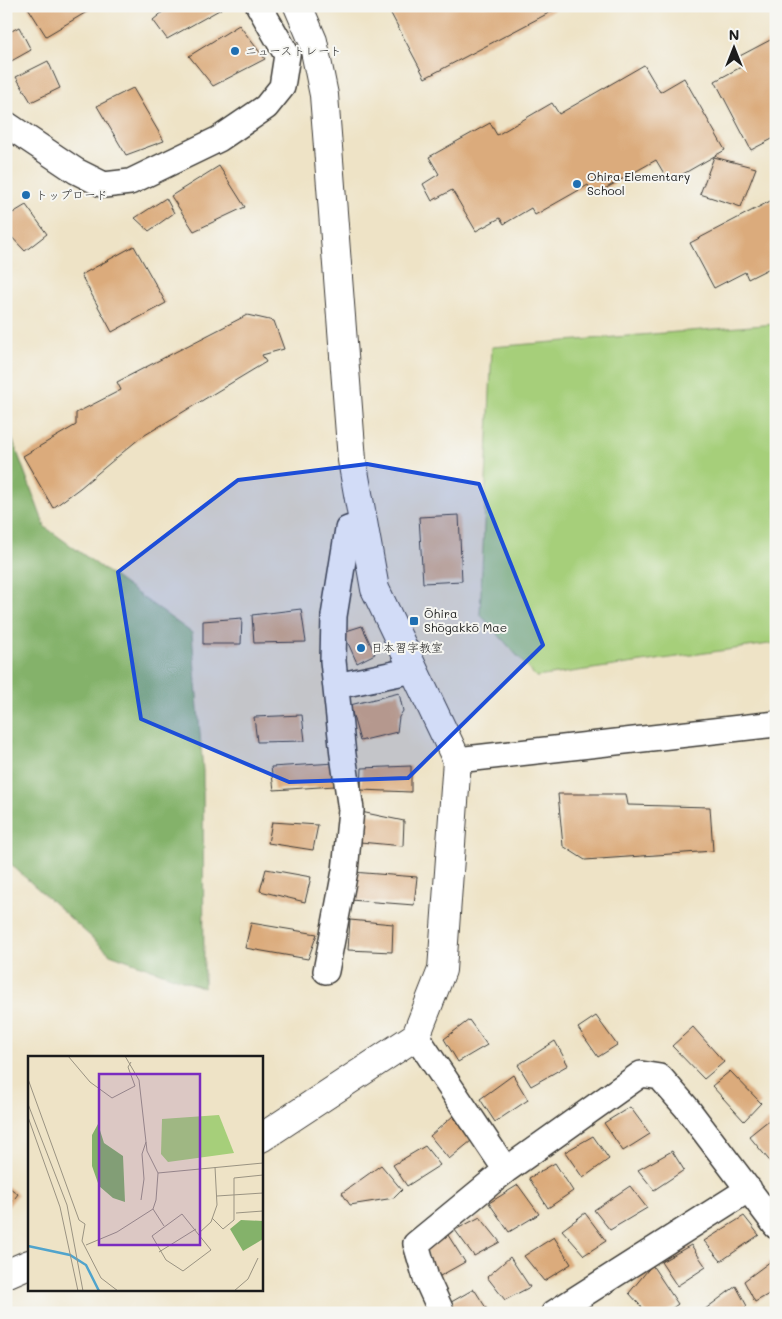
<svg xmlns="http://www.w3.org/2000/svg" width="782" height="1319" font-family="Mali,'Klee One',sans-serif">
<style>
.green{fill:#a6cf7a;stroke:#61764b}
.forest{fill:#84b26a;stroke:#506743}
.building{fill:#dbab7c}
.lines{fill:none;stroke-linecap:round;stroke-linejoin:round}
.minor-casing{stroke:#3c3a36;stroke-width:28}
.tertiary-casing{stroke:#3c3a36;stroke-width:30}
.minor{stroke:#fff;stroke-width:25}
.tertiary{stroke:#fff;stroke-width:28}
.marked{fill:#1d4ed8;fill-opacity:0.2;stroke:#1d4ed8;stroke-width:4;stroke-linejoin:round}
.poi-dot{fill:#1f6fb2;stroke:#f6f6f2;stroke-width:2}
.labels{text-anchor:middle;stroke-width:4;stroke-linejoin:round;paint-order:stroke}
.poi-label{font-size:12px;fill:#1c1c1c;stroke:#f6f6f2;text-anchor:start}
.inset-river{fill:none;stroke:#51a4cc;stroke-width:2.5}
.inset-road{fill:none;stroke:#9a9382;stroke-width:1}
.view{fill:#7b2cbf;fill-opacity:0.15;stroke:#7b2cbf;stroke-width:2.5}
.inset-edge{fill:none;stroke:#1c1c1c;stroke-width:2.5}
</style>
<rect width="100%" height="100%" fill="#f6f6f2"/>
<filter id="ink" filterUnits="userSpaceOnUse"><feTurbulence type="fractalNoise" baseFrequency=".02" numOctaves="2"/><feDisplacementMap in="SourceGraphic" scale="10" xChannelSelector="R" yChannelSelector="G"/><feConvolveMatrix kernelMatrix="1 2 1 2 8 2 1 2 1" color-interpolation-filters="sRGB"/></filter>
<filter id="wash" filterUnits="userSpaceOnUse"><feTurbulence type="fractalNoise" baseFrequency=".0096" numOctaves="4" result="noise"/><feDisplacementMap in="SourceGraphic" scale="20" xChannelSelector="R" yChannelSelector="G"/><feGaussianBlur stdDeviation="1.12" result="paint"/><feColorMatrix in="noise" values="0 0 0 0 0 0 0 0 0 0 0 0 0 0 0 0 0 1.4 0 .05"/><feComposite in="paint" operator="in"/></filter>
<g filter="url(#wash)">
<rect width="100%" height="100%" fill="#eee3c6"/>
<path class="green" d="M776 324V643L536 677 480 614 492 347Z"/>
<path class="forest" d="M6 422 45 527 192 633 203 771 204 988 110 954 6 860Z"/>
<g id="blocks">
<path class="building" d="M27 6H88L90 10 46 36Z
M170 6H220L221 9 167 39 153 20Z
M387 6H562L425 78Z
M239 25 265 59 213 86 189 56Z
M19 27 31 50 6 64V34Z
M776 37V137L751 150 715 81 741 67 736 58Z
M48 61 60 88 31 102 16 77Z
M644 65 660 92 684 78 725 150 669 182 656 160 594 195 588 185 535 215 531 208 504 224 500 218 476 231 452 190 432 201 423 184 439 174 429 157 490 123 497 135 552 103 559 114Z
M133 88 164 141 126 155 97 106Z
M714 157 756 168 741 207 700 194Z
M219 166 245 207 194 231 171 196Z
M166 198 174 213 149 231 135 218Z
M776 198V265L748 279 745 272 714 288 690 243Z
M26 205 47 234 25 251 6 231V217Z
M134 246 166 303 112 332 81 275Z
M247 315 274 321 284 349 262 355 266 362 140 438 80 488 53 508 23 456 76 425V413L121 390 117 382Z
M459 515 462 581 423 583 419 517Z
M301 609 306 642 254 643 252 615Z
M242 618 241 644H203V621Z
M362 626 375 654 357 663 343 632Z
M399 693 403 711 399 717 397 732 360 741 350 705Z
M302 715 305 741 257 742 254 717Z
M335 763V786L274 790 271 767Z
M411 766V792L361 790 362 768Z
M558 794H626L628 805 710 807 713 851 585 860 563 846Z
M361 812 404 821 403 846 360 842Z
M272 822 318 825 313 850 268 843Z
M266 869 311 877 305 902 260 891Z
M352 872 417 877 414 905 350 900Z
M350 920 393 924 392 952 348 950Z
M251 923 317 934 308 959 245 948Z
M596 1016 617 1045 598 1057 578 1028Z
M469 1020 487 1045 458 1062 444 1039Z
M693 1027 724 1062 704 1079 672 1046Z
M555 1041 568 1065 531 1086 518 1065Z
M730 1071 761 1103 744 1121 712 1086Z
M513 1075 528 1100 495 1122 480 1099Z
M630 1107 650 1134 623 1151 604 1123Z
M453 1116 471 1141 449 1159 430 1136Z
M769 1120 776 1127V1162L773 1165 749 1136Z
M593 1136 609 1159 583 1178 565 1152Z
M425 1146 440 1165 407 1186 393 1165Z
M672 1151 684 1170 654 1190 638 1170Z
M555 1163 573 1191 548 1208 529 1178Z
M381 1165 402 1190 394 1198 350 1205 342 1193Z
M6 1185 18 1194 6 1210Z
M518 1185 539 1214 509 1232 489 1203Z
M630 1186 647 1208 610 1230 594 1210Z
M585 1213 606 1241 584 1255 562 1230Z
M744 1216 759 1235 721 1261 704 1241Z
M480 1217 500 1242 474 1256 455 1230Z
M446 1232 465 1262 440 1276 429 1263 425 1247Z
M554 1237 571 1264 544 1281 524 1256Z
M691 1245 706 1267 677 1286 661 1262Z
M510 1257 530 1287 505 1300 487 1277Z
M771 1261 776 1268V1290L755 1302 744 1281Z
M652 1265 678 1304 666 1313H647L629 1293Z
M736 1286 747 1306 737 1313H706L704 1310Z
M474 1289 488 1311 485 1313H451L446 1305Z"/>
</g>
</g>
<g filter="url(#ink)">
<use href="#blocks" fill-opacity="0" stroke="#3c3a36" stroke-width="1"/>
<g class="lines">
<defs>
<path id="minor" d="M6 124 76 171 104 185 130 182 219 139 266 107 282 87 287 55 259 6
M336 686 414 670
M457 760 776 724
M326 971 345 871 351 810 343 755 333 661 334 616 348 529 363 524
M416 1036 506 1170
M442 1313 426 1278 416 1244 506 1170 641 1074 660 1077 686 1107 776 1226
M554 1313 749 1189"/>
<path id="tertiary" d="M261 1138 416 1036 442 970 457 760 375 589 352 460 324 95 313 41 298 6
M6 1274 29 1264"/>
</defs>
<use href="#minor" class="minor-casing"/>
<use href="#tertiary" class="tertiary-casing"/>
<use href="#minor" class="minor"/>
<use href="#tertiary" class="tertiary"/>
</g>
</g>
<path class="marked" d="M367 464 479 484 543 645 408 778 289 782 141 719 118 572 238 480Z"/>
<g class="poi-dot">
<circle cx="235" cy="51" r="5"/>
<circle cx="577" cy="184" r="5"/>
<circle cx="26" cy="195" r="5"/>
<rect x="409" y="616" width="10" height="10" rx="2.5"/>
<circle cx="361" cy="648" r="5"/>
</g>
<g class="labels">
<g class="poi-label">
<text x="245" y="55">ニューストレート</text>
<text x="587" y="181">Ohira Elementary<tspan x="587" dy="14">School</tspan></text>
<text x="36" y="199">トップロード</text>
<text x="424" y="618">Ōhira<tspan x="424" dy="14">Shōgakkō Mae</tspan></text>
<text x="371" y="652">日本習字教室</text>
</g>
</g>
<g transform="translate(28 1056)">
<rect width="235" height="235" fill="#eee3c6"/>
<path d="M191 59 206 97 140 106 133 98 134 63Z" fill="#a6cf7a"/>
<path d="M70 68 76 87 95 100 97 146 85 142 71 130 64 110V79ZM213 164 235 165V183L215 195 202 173Z" fill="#84b26a"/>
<path class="inset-river" d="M0 190 42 199 58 209 71 235"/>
<path class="inset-road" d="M40 0 62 26 84 42 107 30 100 11 103 6M0 23 51 164 57 168 54 185 73 222 90 235M0 48 39 149 55 235M0 61 32 151 50 235M130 117 235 107M189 140 235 137M113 144 116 123 114 98 118 86M125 153 136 170M208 157 235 155M154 158 183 194 155 215 138 204 124 180ZM184 162 195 173 206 164V122L235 119M171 177 183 166 189 149 187 111M58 189 89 176 125 153 128 144 130 117 119 95 111 24 97 0M131 196 168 173M206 235 220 223 230 202"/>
<path class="view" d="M71 18H172V189H71Z"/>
<rect width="235" height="235" class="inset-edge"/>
</g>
<rect width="782" height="1319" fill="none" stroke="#f6f6f2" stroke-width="25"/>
<g transform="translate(734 48)" stroke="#f6f6f2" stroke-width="4" paint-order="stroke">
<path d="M0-4L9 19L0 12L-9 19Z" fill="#1c1c1c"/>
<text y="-8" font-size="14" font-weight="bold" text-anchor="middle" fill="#1c1c1c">N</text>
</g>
</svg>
